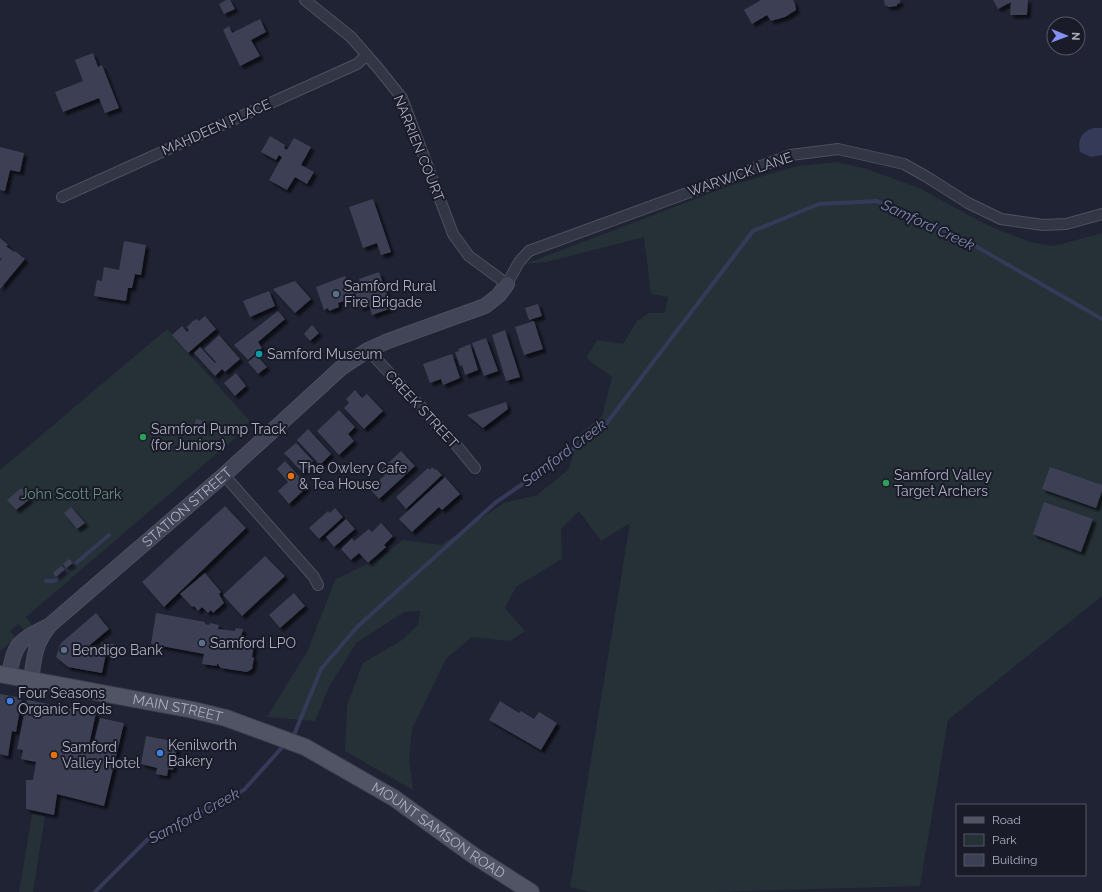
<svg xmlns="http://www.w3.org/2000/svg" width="1102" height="892" font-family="Raleway,sans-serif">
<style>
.green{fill:#253137}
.water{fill:#353a59}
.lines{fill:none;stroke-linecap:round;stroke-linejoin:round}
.stream{stroke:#353a59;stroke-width:4}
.building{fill:#3c4054;filter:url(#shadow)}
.street-casing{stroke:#4e505f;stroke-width:12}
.secondary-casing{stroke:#4e505f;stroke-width:16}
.primary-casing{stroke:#3d3f4e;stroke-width:18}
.street{stroke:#333644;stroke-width:10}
.secondary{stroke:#424457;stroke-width:14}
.primary{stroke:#515464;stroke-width:16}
.service-dot{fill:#5c6f8a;stroke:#191b28;stroke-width:1.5}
.culture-dot{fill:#0f9aa8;stroke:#191b28;stroke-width:1.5}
.leisure-dot{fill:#2e9e5b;stroke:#191b28;stroke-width:1.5}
.food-dot{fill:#e8710a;stroke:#191b28;stroke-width:1.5}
.shop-dot{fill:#3f7fe0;stroke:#191b28;stroke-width:1.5}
.labels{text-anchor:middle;stroke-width:4;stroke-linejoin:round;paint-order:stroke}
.street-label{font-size:14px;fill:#adafc1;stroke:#191b28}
.poi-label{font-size:14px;fill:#adafc1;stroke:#191b28;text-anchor:start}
.park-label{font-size:14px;fill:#678f7b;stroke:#191b28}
.water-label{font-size:15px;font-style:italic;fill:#7f85ad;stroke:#191b28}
</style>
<defs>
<filter id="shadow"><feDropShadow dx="3.5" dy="3.5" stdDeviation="1" flood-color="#0009"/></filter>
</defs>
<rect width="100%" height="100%" fill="#202333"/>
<path class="green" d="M836 162 864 168 919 188 989 226 1030 242 1054 246 1102 233V596L948 720 920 886 710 892H591L570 887 630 523 601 541 579 511 561 529 562 559 516 587 505 608 525 631 510 641 472 637 446 659 412 729 409 760 413 790 345 751 347 705 363 663 402 640 418 625 420 611 404 612 356 643 329 687 315 721 267 717 308 650 335 580 381 557 403 540 441 545 504 503 537 495 569 469 578 435 602 416 612 377 586 358 597 340 623 344 637 321 649 313H665L668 297 651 294 644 237 547 262 525 264 732 185 798 166Z
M167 329 250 421 235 438 26 617 32 625 25 631 19 624 10 631 16 638 0 651V470Z
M32 814 45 816 33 892H19Z"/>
<path class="water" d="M1094 128H1102V155L1091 157 1080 152C1077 139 1082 131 1094 128Z"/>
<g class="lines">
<path class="stream" d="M46 581H55L109 535
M290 738 294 735 321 669 357 627 495 503 603 428 753 231 819 204 877 201 965 240 1102 319
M95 892 148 839 244 790 286 743"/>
</g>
<path class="building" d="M226 0H230L235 9 224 14 219 4Z
M761 0H793L795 4 796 10 785 17 771 21 767 15 752 24 744 10Z
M884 0H900V3L897 4V6L888 7 887 5 885 6Z
M993 0H1028L1027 15H1010L1011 2 998 9Z
M260 19 266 32 251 40 260 56 240 66 223 30 229 26 232 33Z
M93 53 98 67 102 65 119 108 105 113 99 98 63 112 55 92 83 81 75 60Z
M270 136 285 145 284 148 287 150 294 138 311 147 301 165 314 172 307 184 295 177 287 190 269 180 282 157 279 155 276 160 261 152Z
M0 147 24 153 20 172 10 170 5 191 0 190Z
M373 199 391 252 381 255 377 243 363 248 349 207Z
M0 238 8 245 6 246 14 252 15 251 25 259 0 289V261L2 259 0 258Z
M124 241 146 245 141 275 135 274 132 288H128L126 301 94 296 97 280 102 281 104 267 119 270Z
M379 272 392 308 372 315 369 305 360 308 355 293 351 295 352 298 338 303 339 307 329 311 328 308 324 310 316 287 345 276 349 286 360 281 359 279Z
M295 281 311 299 295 313 273 289Z
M269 291 275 306 250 317 243 301Z
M538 304 542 316 529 320 525 308Z
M278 311 285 319 258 342 262 348 248 360 234 345Z
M205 316 216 329 188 353 172 335 182 326 187 332 189 330 187 327 193 321 197 319 199 321Z
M534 321 543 349 524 355 515 327Z
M312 325 319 333 310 341 304 334Z
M505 330 520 377 506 381 492 335Z
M219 335 240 359 225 372 222 369 215 376 194 353 200 347 215 363 216 362 204 349Z
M486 338 498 371 484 376 472 343Z
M470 344 478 370 465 375 462 365 460 366 455 352 459 351 458 349Z
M452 354 460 378 443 385 441 379 430 383 423 364Z
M256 355 267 367 258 374 248 362Z
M236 373 246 386 235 396 224 383Z
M355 390 362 398 367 394 383 411 364 429 344 408 349 403 346 399Z
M506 402 508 409 483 428 467 415Z
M339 410 355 427 348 434 354 441 339 455 317 431Z
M196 419 205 421 203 429 194 427Z
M308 429 331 454 320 465 297 440Z
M296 443 313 461 302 472 284 453Z
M401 451 415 466 379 499 368 487 375 481 376 483 385 475 381 470Z
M285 461 308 486 289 504 278 491 288 482 277 469Z
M432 467 435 470 436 469 442 475 406 509 396 497 428 468 430 470Z
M1050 467 1102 485V491L1096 508 1042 489Z
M445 477 460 494 442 510 439 507 412 532 399 519Z
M21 488 30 499 16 510 7 500Z
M1044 502 1093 519 1081 552 1033 534Z
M225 506 246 528 164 607 142 582Z
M71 507 85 523 77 529 64 513Z
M335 508 343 517 319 539 309 528 328 511 330 513Z
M346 519 355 529 334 547 326 537Z
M381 523 393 536 384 545 386 547 368 563 359 553 351 560 341 549 352 538 354 541 369 529 372 532Z
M265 556 285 576 242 616 223 595Z
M69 559 73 563 66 568 63 564Z
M61 566 65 569 56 577 53 573Z
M205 573 221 592 219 594 224 603 213 613 211 610 208 613 202 607 198 611 194 606 192 607 180 594Z
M294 593 305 606 280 628 269 615Z
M96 613 109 629 85 649 100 652 102 642 114 644 111 655 106 654 102 673 68 667 56 657 61 643Z
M156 613 205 622V624L209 625 210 623 219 625 218 629 235 631 236 628 243 629 241 637 255 640 252 657 254 658 252 669 247 672 221 668 217 663V666L202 664 204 654 151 644Z
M0 694 22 698 16 732 12 731 8 756 0 754Z
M27 700 96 713 89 745 93 746 100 718 124 723 104 806 57 794 54 815 26 809V780H33L36 762 21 759 23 750 17 749Z
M500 701 519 713 521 711 534 719 539 712 557 723 541 750 489 720Z
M146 736 178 742 173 770 168 769 167 776 156 774 157 768 141 764Z"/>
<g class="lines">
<defs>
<path id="street" d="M305 0 351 37 378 68 402 98 453 234 469 256 507 284 519 262 529 251 791 155 838 149 904 164 927 177 968 203 1001 219 1043 225 1066 224 1102 214
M62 197 357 64 367 55
M368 350 453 441 475 468
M224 475 314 577 318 585"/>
<g id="secondary">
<path d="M9 675C15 642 19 641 48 626"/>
<path id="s1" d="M31 679C35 655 34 645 50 625L224 475 341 368 368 350 388 341 485 306 499 295 507 284"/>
</g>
<g id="primary">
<path id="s2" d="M0 674 193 710 226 718 305 747 394 798 473 855 531 892"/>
</g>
</defs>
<use href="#street" class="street-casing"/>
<use href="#secondary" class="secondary-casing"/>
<use href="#primary" class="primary-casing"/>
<use href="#street" class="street"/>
<use href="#secondary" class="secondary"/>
<use href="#primary" class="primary"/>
</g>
<g class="service-dot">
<circle cx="336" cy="294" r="4"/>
<circle cx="202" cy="643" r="4"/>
<circle cx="64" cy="650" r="4"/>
</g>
<circle class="culture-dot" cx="259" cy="354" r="4"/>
<g class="leisure-dot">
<circle cx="143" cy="437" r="4"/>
<circle cx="886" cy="483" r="4"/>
</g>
<g class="food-dot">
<circle cx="291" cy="476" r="4"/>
<circle cx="54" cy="755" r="4"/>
</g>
<g class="shop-dot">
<circle cx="10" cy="701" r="4"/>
<circle cx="160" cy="753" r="4"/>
</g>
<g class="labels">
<g class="street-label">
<text transform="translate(216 127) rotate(-24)" y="5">MAHDEEN PLACE</text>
<text transform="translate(419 148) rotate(68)" y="5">NARRIEN COURT</text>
<text transform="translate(740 174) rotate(-19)" y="5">WARWICK LANE</text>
<text transform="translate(422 409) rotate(47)" y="5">CREEK STREET</text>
<text dy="5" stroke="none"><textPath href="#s1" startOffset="239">STATION STREET</textPath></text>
<text dy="5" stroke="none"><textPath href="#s2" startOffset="181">MAIN STREET</textPath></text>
<text dy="5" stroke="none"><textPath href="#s2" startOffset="472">MOUNT SAMSON ROAD</textPath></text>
</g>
<g class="poi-label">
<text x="344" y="291">Samford Rural<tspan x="344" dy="16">Fire Brigade</tspan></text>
<text x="267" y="359">Samford Museum</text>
<text x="151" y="434">Samford Pump Track<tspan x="151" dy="16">(for Juniors)</tspan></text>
<text x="299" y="473">The Owlery Cafe<tspan x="299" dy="16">&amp; Tea House</tspan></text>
<text x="894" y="480">Samford Valley<tspan x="894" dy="16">Target Archers</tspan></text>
<text x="210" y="648">Samford LPO</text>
<text x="72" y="655">Bendigo Bank</text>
<text x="18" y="698">Four Seasons<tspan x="18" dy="16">Organic Foods</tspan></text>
<text x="168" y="750">Kenilworth<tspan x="168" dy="16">Bakery</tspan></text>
<text x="62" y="752">Samford<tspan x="62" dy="16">Valley Hotel</tspan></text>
</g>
<g class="park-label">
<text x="71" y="499">John Scott Park</text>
</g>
<g class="water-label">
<text transform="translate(928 225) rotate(25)" y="5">Samford Creek</text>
<text transform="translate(564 453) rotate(-37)" y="5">Samford Creek</text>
<text transform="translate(194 816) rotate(-28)" y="5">Samford Creek</text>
</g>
</g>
<rect x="956" y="804" width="130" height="72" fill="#191b28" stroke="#545665"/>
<rect x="964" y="817" width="20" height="6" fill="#515464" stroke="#545665"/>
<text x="992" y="824" font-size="12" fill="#adafc1">Road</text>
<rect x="964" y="834" width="20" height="12" fill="#253137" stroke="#545665"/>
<text x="992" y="844" font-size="12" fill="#adafc1">Park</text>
<rect x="964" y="854" width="20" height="12" fill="#3c4054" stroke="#545665"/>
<text x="992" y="864" font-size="12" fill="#adafc1">Building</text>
<g transform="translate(1066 36) rotate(91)"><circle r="19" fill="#191b28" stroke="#545665"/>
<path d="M0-3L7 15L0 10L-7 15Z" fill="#8490ef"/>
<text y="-6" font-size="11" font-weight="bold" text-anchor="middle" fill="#adafc1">N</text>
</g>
</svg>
